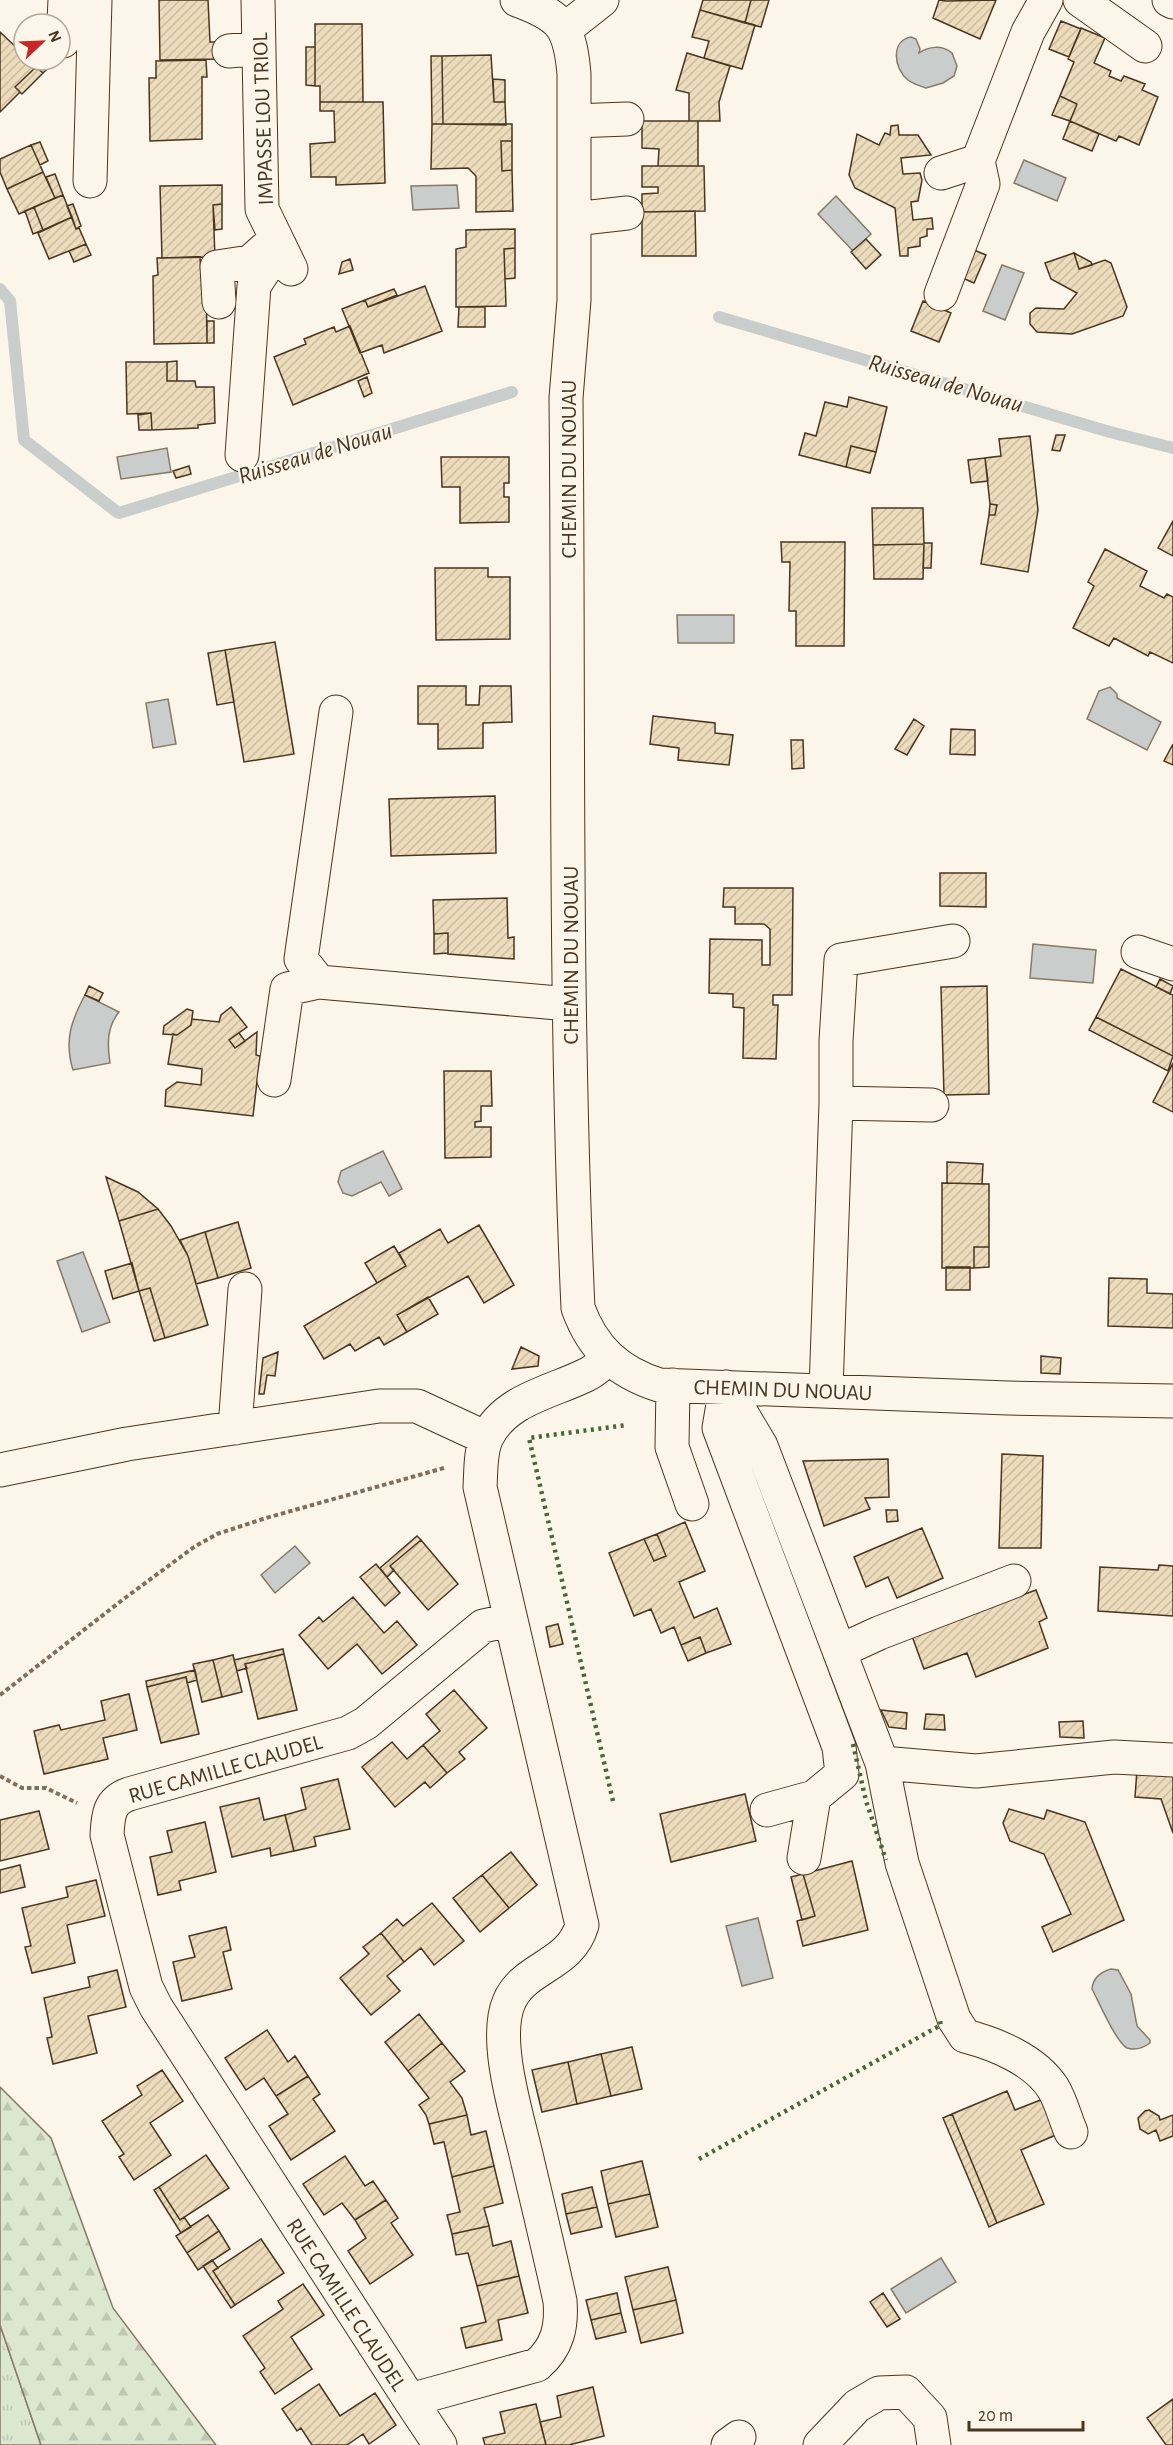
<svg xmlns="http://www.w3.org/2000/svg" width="1173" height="2445" font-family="'Alegreya Sans',sans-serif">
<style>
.grass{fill:url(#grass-tufts);stroke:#887966;stroke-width:1.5}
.forest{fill:url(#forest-firs);stroke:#887966;stroke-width:1.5}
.water{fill:#c9cecd;stroke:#887966;stroke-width:1.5}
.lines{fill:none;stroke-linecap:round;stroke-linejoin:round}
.stream{stroke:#c9cecd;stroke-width:12}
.building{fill:url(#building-hatch);stroke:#4a3520;stroke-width:1.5}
.minor-casing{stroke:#4a3520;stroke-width:35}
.path{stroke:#7f6f5c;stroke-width:4;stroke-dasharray:4.5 3;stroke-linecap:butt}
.minor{stroke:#fbf6e9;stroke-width:33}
.hedge{stroke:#436837;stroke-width:4.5;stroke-dasharray:3 4.5;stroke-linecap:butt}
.labels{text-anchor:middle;stroke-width:4.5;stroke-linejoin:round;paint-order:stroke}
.street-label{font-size:22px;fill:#4a3520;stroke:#fbf6e9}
.water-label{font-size:24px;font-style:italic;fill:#4a3520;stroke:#fbf6e9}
</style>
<defs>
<pattern id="grass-tufts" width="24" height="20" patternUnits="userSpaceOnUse" patternTransform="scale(1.5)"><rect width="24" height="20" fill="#dce7d0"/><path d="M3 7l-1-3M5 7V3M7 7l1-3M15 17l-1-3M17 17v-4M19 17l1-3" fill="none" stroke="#bec7b2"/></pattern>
<pattern id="forest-firs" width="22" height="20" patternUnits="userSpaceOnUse" patternTransform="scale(1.5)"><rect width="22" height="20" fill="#dce7d0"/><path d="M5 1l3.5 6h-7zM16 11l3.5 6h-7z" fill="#bec7b2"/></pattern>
<pattern id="building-hatch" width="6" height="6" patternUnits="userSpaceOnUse" patternTransform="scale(1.5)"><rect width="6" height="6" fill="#ecdcbc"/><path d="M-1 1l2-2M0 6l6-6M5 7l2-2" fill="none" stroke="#ccbda1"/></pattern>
</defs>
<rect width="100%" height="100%" fill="#fbf6e9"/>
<path class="grass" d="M0 2325 41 2445H0Z"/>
<path class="forest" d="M0 2087 51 2138 113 2308 216 2445H41L0 2325Z"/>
<path class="water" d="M911 37 916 39 920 49 919 53C929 46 942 45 952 53L957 66 954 76 943 83 926 88C920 86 913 84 908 80 894 69 890 41 911 37Z
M1024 160 1066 178 1057 201 1014 183Z
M457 185 459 208 413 210 411 186Z
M836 196 871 234 853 251 818 214Z
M1002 265 1024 273 1005 320 983 311Z
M167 448 171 472 121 479 117 457Z
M677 615H734V643H678Z
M1110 687 1117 694V698L1161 722 1147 750 1087 719 1099 691Z
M168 699 176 744 153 748 146 703Z
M1033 944 1096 950 1093 983 1030 978Z
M85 995 119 1012C107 1027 107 1044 110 1063L73 1070C64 1041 71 1021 85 995Z
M383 1151 402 1189 389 1196 381 1182 352 1196 343 1193 338 1182 341 1171Z
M83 1252 110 1322 82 1332 57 1261Z
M295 1546 310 1563 275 1593 261 1575Z
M758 1918 773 1978 742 1986 726 1926Z
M1111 1969 1118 1970 1131 1994 1137 2026 1150 2040V2043C1143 2048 1136 2051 1127 2048 1116 2042 1099 2002 1092 1989 1093 1978 1100 1972 1111 1969Z
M941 2258 956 2282 906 2313 891 2289Z"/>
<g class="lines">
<path class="stream" d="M0 289 10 301 24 440 117 512
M719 317 1110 432 1173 448
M119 513 512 392"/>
</g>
<path class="building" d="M159 0H208L210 42H219V59L160 60Z
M703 0H751L745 23 700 10Z
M751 0H769L761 27 745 23Z
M939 0 946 1 996 0 980 39 933 18Z
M700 10 755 25 742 69 704 58 709 41 692 37Z
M1061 21 1081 29 1069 57 1049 49Z
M315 24H362L363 102H320V86H315Z
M1081 28 1105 38 1094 63 1111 71 1109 76 1121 81 1124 76 1145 84 1142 90 1158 97 1139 145 1119 136 1116 141 1070 121 1077 104 1060 96 1074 62 1068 59Z
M0 32 19 50 24 45V60H56L43 73 36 67 15 87 20 92 0 112Z
M306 47H315V86L306 85Z
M687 53 730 66 719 102 720 121H689V93L676 90Z
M491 55 494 102H505L506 125 443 124 442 56Z
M431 56H442L443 124H432Z
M206 60 207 77H202V139L150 141 149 78H156V61Z
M36 67 43 73 22 94 15 87Z
M493 79 505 80V102H494Z
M1060 96 1077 104 1070 121 1052 115Z
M320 102H383L385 183 336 185V177H311L310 144 335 142 334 111H320Z
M642 121H698V166H658L659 149 642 148Z
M1070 121 1099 134 1092 151 1063 139Z
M432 124H512V141H501L502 171 512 170 513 211 476 212V176L468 168 431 169Z
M898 125 899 135H918L931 155 901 158 903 174 920 173 922 180 918 201 911 202 913 220 932 218 933 229H927V236L920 238V246L908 248V256H900L895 208 855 188 849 175 857 134 879 145 885 133 890 135 891 126Z
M501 141H512V170L502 171Z
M40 142 48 161 40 165 31 145Z
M31 145 43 172 7 189 0 172V159Z
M642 166H704L705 211 642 212V194L658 193V187H642Z
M43 172 55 198 19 214 7 189Z
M55 174 63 195 55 198 46 177Z
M222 185V204L213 205 215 257 162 258 160 186Z
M63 195 72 217 43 230 34 207Z
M73 204 81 226 76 229 67 206Z
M222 204V229L215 230 213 205Z
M34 207 43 230 33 234 25 211Z
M695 211 696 256H642V212Z
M72 217 76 229 79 228 86 244 49 259 38 233Z
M515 229V248L504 249 506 306 456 307V249L466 247V230Z
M866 239 881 255 866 269 851 252Z
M86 244 91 255 74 262 69 251Z
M515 248V278L505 279 504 249Z
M969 248 986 255 974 283 958 276Z
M1074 253 1079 269 1105 260 1111 263 1127 307 1123 316 1072 334 1037 332 1030 324V313L1036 308 1064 309 1077 293 1051 279 1045 263Z
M1074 253 1091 262 1092 265 1079 269Z
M200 257 201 275H206L207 343 154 344 153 276 158 275 157 258Z
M350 259 353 270 339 274 342 262Z
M425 286 442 331 384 353 382 345 360 353 342 309 365 300 368 307Z
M394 289 397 295 368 307 365 300Z
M923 301 951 313 939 342 911 331Z
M459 307H485V327H458Z
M207 321H214V343H207Z
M350 326 369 373 293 405 274 357 306 344 304 339 334 327 336 332Z
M177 361V381H167V362Z
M126 362H167V381H195L196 387H214L215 423 198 425V428L152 430 151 413 127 414Z
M367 377 372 393 364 397 358 381Z
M849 397 887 407 876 452 851 446 846 467 799 455 805 433 816 436 825 402 847 407Z
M151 413 152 430H139L138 415Z
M1056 435H1065L1060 451 1052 450Z
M1030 436 1038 510 1028 572 981 564 989 515H995L997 505 990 504 985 458 1001 456 999 439Z
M851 446 876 452 870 473 846 467Z
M441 457H509V483H504V497H509V522L460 523V487H442Z
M985 458 988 481 971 483 968 460Z
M189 466 191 474 176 478 173 471Z
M990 504 997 505 995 515H989Z
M872 508H923L924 544 873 545Z
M1173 521V556L1158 548Z
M781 542H845L844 646H796V611H789L790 562H782Z
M924 543H932L931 568H923Z
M924 544 923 579H874L873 545Z
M1105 549 1147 571 1140 586 1164 598 1167 594 1173 597V663L1150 652 1148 656 1114 638 1109 646 1073 628 1094 586 1088 582Z
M435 568H488V577H510V639L436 640Z
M275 642 294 754 244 762 225 650Z
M225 650 234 702 217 705 208 653Z
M418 686H466V705H479L480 686H511L512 722 483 723V748L438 749V724H418Z
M653 716 715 723V733L733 735 729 765 678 760 679 748 650 744Z
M914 719 924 726 907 755 895 749Z
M951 729 975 730V755L950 754Z
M791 740H803L804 768 792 769Z
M1173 744V765L1164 761Z
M495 796 496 853 391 856 389 799Z
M940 873H986V907L940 906Z
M724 888H793L792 995H773V1005H778L776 1059 743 1058 744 1008 733 1007V994L709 993 710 939 762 940V965H770V929L764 924H735V907H723Z
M507 898 508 938 514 937V959L448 954V933L434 934 433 900Z
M448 933V953L434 954V934Z
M1121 969 1173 995V1056L1096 1017Z
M1160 979 1173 986 1170 994 1156 987Z
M89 986 103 993 99 1001 85 995Z
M987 986 989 1094 944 1095 941 987Z
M231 1007 247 1027 229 1040 235 1048 257 1032 256 1055 260 1056 253 1116 165 1106 166 1090 177 1082 201 1085 202 1069 168 1064 173 1034 177 1035 191 1025 192 1019 219 1022 221 1015Z
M187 1009 193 1011 191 1025 177 1035 163 1034 164 1026Z
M1096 1017 1173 1056 1168 1071 1089 1030Z
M239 1033 245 1041 235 1048 229 1040Z
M1173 1063V1112L1153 1102Z
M444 1071H491L492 1106H481V1121L475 1122V1127H491V1157L445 1158Z
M947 1162 983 1164 982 1184 947 1183Z
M106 1177 138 1192 158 1209 119 1221Z
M942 1183 989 1184V1247H974V1268H942Z
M158 1209 171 1226 188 1256 208 1325 165 1338 150 1288 139 1291 119 1221Z
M238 1222 251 1268 218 1278 205 1232Z
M479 1225 514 1285 484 1303 468 1276 397 1315 407 1332 384 1345 379 1337 355 1351 350 1344 324 1359 304 1326 406 1266 399 1253 440 1229 448 1243Z
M205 1232 218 1278 196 1284 188 1256 180 1240Z
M394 1246 406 1266 377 1283 365 1263Z
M974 1247H989V1267L974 1268Z
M132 1263 139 1291 113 1299 105 1271Z
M946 1267H970V1290H946Z
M1109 1278 1147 1279V1293L1173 1294V1328L1108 1326Z
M150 1288 165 1338 154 1341 139 1291Z
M428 1297 438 1314 407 1332 397 1315Z
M521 1347 539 1356 538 1366 512 1369Z
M278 1352 275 1376 267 1375 264 1394H259L263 1358Z
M1041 1356 1061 1358 1060 1374 1041 1373Z
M1002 1454 1043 1456 1041 1548H999Z
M888 1459 889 1497 865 1498 870 1509 824 1526 803 1461Z
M886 1510H897L898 1521 887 1522Z
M685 1522 705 1571 679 1582 694 1618 717 1608 731 1644 706 1653 700 1637 681 1645 674 1627 661 1633 651 1609 634 1616 609 1553 644 1539 654 1561 666 1556 657 1534Z
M922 1528 943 1578 897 1598 888 1577 866 1587 854 1557Z
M657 1534 666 1556 654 1561 644 1539Z
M417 1536 421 1540 390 1566 394 1570 387 1577 380 1568Z
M421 1540 458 1584 428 1610 390 1566Z
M376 1564 400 1593 385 1606 360 1577Z
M1159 1565 1173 1566V1616L1098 1611 1100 1567 1158 1570Z
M1036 1590 1047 1618 1039 1622 1048 1648 976 1677 967 1653 924 1669 912 1636Z
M353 1597 384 1633 397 1621 417 1645 382 1674 357 1644 328 1669 299 1635 319 1617 323 1622Z
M558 1624 563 1644 550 1647 546 1627Z
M700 1637 706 1653 688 1661 681 1645Z
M283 1649 284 1654 245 1664 247 1668 237 1671 234 1660Z
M284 1654 297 1710 258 1719 245 1664Z
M233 1655 242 1692 222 1697 213 1660Z
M213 1660 222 1697 202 1702 193 1664Z
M195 1670 197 1680 187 1683 186 1677 147 1687 146 1681Z
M186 1677 199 1734 161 1743 147 1687Z
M454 1690 487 1728 459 1752 465 1759 447 1773 423 1745 440 1731 426 1714Z
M129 1694 137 1730 103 1738 108 1759 44 1774 34 1731 59 1725 61 1730 105 1720 101 1701Z
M881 1710 907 1713 906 1729 889 1727Z
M926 1714 944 1715 945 1730 924 1729Z
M1083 1721 1084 1738 1060 1737 1059 1722Z
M392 1742 407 1759 423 1745 447 1773 430 1788 425 1782 395 1807 362 1767Z
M1137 1770 1173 1772V1833L1161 1799 1135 1797Z
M338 1779 350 1829 314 1837 316 1846 294 1851 285 1815 306 1809 301 1788Z
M745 1794 756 1841 671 1862 660 1814Z
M259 1798 264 1820 285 1815 294 1851 271 1856 270 1848 232 1857 220 1807Z
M1009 1809 1044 1819 1047 1810 1085 1822 1124 1920 1053 1952 1042 1927 1071 1914 1044 1854 1010 1841 1003 1823Z
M39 1811 49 1849 0 1861V1820Z
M205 1822 216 1872 179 1881 181 1890 158 1895 150 1857 172 1852 167 1831Z
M511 1852 537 1885 509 1908 482 1875Z
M852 1861 868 1930 803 1946 797 1921 815 1916 803 1874Z
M20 1865 25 1887 0 1893V1870Z
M803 1874 815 1916 802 1920 791 1877Z
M482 1875 509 1908 480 1932 453 1898Z
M96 1880 105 1916 67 1925 75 1963 32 1973 25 1947 31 1946 22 1908 68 1897 66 1887Z
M432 1903 464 1941 434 1965 421 1948 404 1962 381 1933 397 1919 403 1926Z
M226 1927 231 1950 223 1952 232 1989 182 2001 173 1962 195 1957 189 1936Z
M381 1933 404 1962 387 1976 400 1991 371 2015 340 1978 369 1954 363 1947Z
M117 1970 126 2007 88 2016 97 2053 53 2064 47 2038 52 2037 44 1998 90 1987 88 1977Z
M419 2014 442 2043 408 2071 385 2042Z
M267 2030 288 2062 295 2056 308 2076 276 2096 264 2078 246 2090 225 2058Z
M442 2043 465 2071 450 2082 462 2098 467 2115 429 2124 426 2115 419 2105 429 2098 408 2071Z
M632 2047 642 2089 611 2096 601 2054Z
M601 2054 611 2096 577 2104 568 2062Z
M568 2062 577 2104 542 2112 532 2070Z
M162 2070 183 2101 150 2123 171 2155 134 2180 119 2157 124 2154 102 2121 142 2095 137 2086Z
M308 2076 320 2094 313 2099 335 2131 291 2160 269 2126 288 2114 276 2096Z
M1007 2091 1015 2110 1043 2099 1058 2134 1021 2150 1044 2204 997 2223 952 2114Z
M1149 2110 1159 2116 1160 2120 1173 2115V2136L1160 2141 1156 2130 1148 2134 1140 2129 1138 2118 1145 2111Z
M952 2114 997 2223 989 2227 943 2118Z
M467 2115 471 2135 486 2131 494 2166 452 2177 444 2142 434 2144 429 2124Z
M206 2155 229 2188 180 2220 159 2187Z
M345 2156 365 2186 373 2181 386 2200 355 2220 342 2203 324 2215 303 2184Z
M642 2161 650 2194 608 2204 601 2171Z
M494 2166 503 2203 484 2208 489 2226 452 2234 447 2215 460 2212 452 2177Z
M159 2187 180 2220 184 2217 191 2227 181 2233 154 2190Z
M592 2187 597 2207 566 2214 562 2194Z
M650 2194 658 2227 616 2237 608 2204Z
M386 2200 398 2218 391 2223 413 2255 370 2284 348 2251 366 2238 355 2220Z
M597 2207 602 2227 571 2234 566 2214Z
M208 2215 219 2231 187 2253 176 2236Z
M489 2226 493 2246 511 2241 519 2276 477 2286 468 2253 456 2255 452 2234Z
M219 2231 230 2249 198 2270 187 2253Z
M261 2239 284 2273 235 2305 213 2271Z
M212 2260 218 2268 213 2271 235 2305 231 2308 203 2266Z
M668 2267 676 2300 633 2310 625 2277Z
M519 2276 528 2313 498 2320 502 2340 466 2348 461 2328 486 2322 477 2286Z
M303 2284 324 2315 291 2337 312 2369 275 2394 260 2372 265 2368 243 2336 283 2309 278 2301Z
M617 2293 621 2313 591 2320 586 2300Z
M883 2293 900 2319 887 2327 870 2302Z
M676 2300 683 2333 641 2343 633 2310Z
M621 2313 626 2332 596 2339 591 2320Z
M319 2384 340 2416 375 2393 396 2425 369 2444 363 2434 347 2445H312L301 2428 297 2431 282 2409Z
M593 2387 604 2436 569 2445H546L540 2422 561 2417 557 2396Z
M1173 2399V2445H1166L1147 2418Z
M536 2404 546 2445H485L483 2438 505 2433 500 2412Z"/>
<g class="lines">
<defs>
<path id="minor" d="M258 0 262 209 291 269
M517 0C561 16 570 26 574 74V300L566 398C569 702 564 1005 578 1308 593 1349 618 1372 659 1385L1008 1398 1173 1401
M1080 0 1145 46
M1169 0 1173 2
M564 30 602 0
M63 41 65 0
M229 51 259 48
M574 121 627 119
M941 173 978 161 1028 32 1046 0
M90 181 95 0
M574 219 627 213
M941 294 983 184 978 161
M219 302 217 267 250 262 276 239
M242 455 254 286 280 246
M336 712 301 959 319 982 569 1004
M1138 952 1173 964
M274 1080 287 989 319 982
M836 1103V1041L841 960 953 941
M673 1385 672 1447 692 1504
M726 1387 761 1446 882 1763 902 1863 954 2019 965 2036C996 2044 1035 2060 1053 2088 1061 2101 1065 2118 1071 2132
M726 1387 719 1428 839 1747 842 1774 814 1797 767 1810
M826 1390 836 1103 932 1105
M235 1428 245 1289
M0 1470 127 1444 379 1406H417L486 1438
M510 1620 483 1626 366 1723 348 1733 129 1794C109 1801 108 1815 107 1835L146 1987 156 2007 410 2400 537 2365C558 2347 562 2326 560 2301 550 2255 539 2209 528 2163 519 2121 492 2042 509 2002 524 1966 570 1967 582 1925L480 1487C481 1472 480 1451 487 1437 506 1399 552 1392 586 1375 594 1372 601 1364 608 1359
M840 1651 879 1633 1014 1581
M882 1763 976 1771 1114 1757 1173 1760
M804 1858 814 1797
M410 2400 440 2445
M728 2445 739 2437
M820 2445 857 2406 879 2393 906 2392 930 2418 934 2445"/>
</defs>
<use href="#minor" class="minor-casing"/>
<path class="path" d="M0 1695 125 1598 194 1547 217 1534 266 1518 444 1468
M0 1776 22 1788H46L77 1803"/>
<use href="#minor" class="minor"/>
<path class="hedge" d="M853 1744 866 1801 886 1860
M613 1801 529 1438 627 1425
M699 2159 941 2025 940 2021"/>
</g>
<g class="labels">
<g class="street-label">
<text transform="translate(262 119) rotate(-92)" y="8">IMPASSE LOU TRIOL</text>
<text transform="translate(568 469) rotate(-90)" y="8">CHEMIN DU NOUAU</text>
<text transform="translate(570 955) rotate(-90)" y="8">CHEMIN DU NOUAU</text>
<text transform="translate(783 1389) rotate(2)" y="8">CHEMIN DU NOUAU</text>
<text transform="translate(225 1768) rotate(-16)" y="8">RUE CAMILLE CLAUDEL</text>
<text transform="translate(347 2304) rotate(57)" y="8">RUE CAMILLE CLAUDEL</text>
</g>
<g class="water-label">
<text transform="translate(946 383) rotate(16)" y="8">Ruisseau de Nouau</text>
<text transform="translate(315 453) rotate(-17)" y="8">Ruisseau de Nouau</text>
</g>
</g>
<g transform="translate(42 42) rotate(67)"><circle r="28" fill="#fbf6e9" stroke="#b4a999" stroke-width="1.5"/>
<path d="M0-4.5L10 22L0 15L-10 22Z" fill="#c62828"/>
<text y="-9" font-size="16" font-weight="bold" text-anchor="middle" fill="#4a3520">N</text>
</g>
<path d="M969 2421v9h114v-9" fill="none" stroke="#4a3520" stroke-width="3"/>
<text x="978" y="2421" font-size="18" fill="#4a3520" stroke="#fbf6e9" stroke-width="4.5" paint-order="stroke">20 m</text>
</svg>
